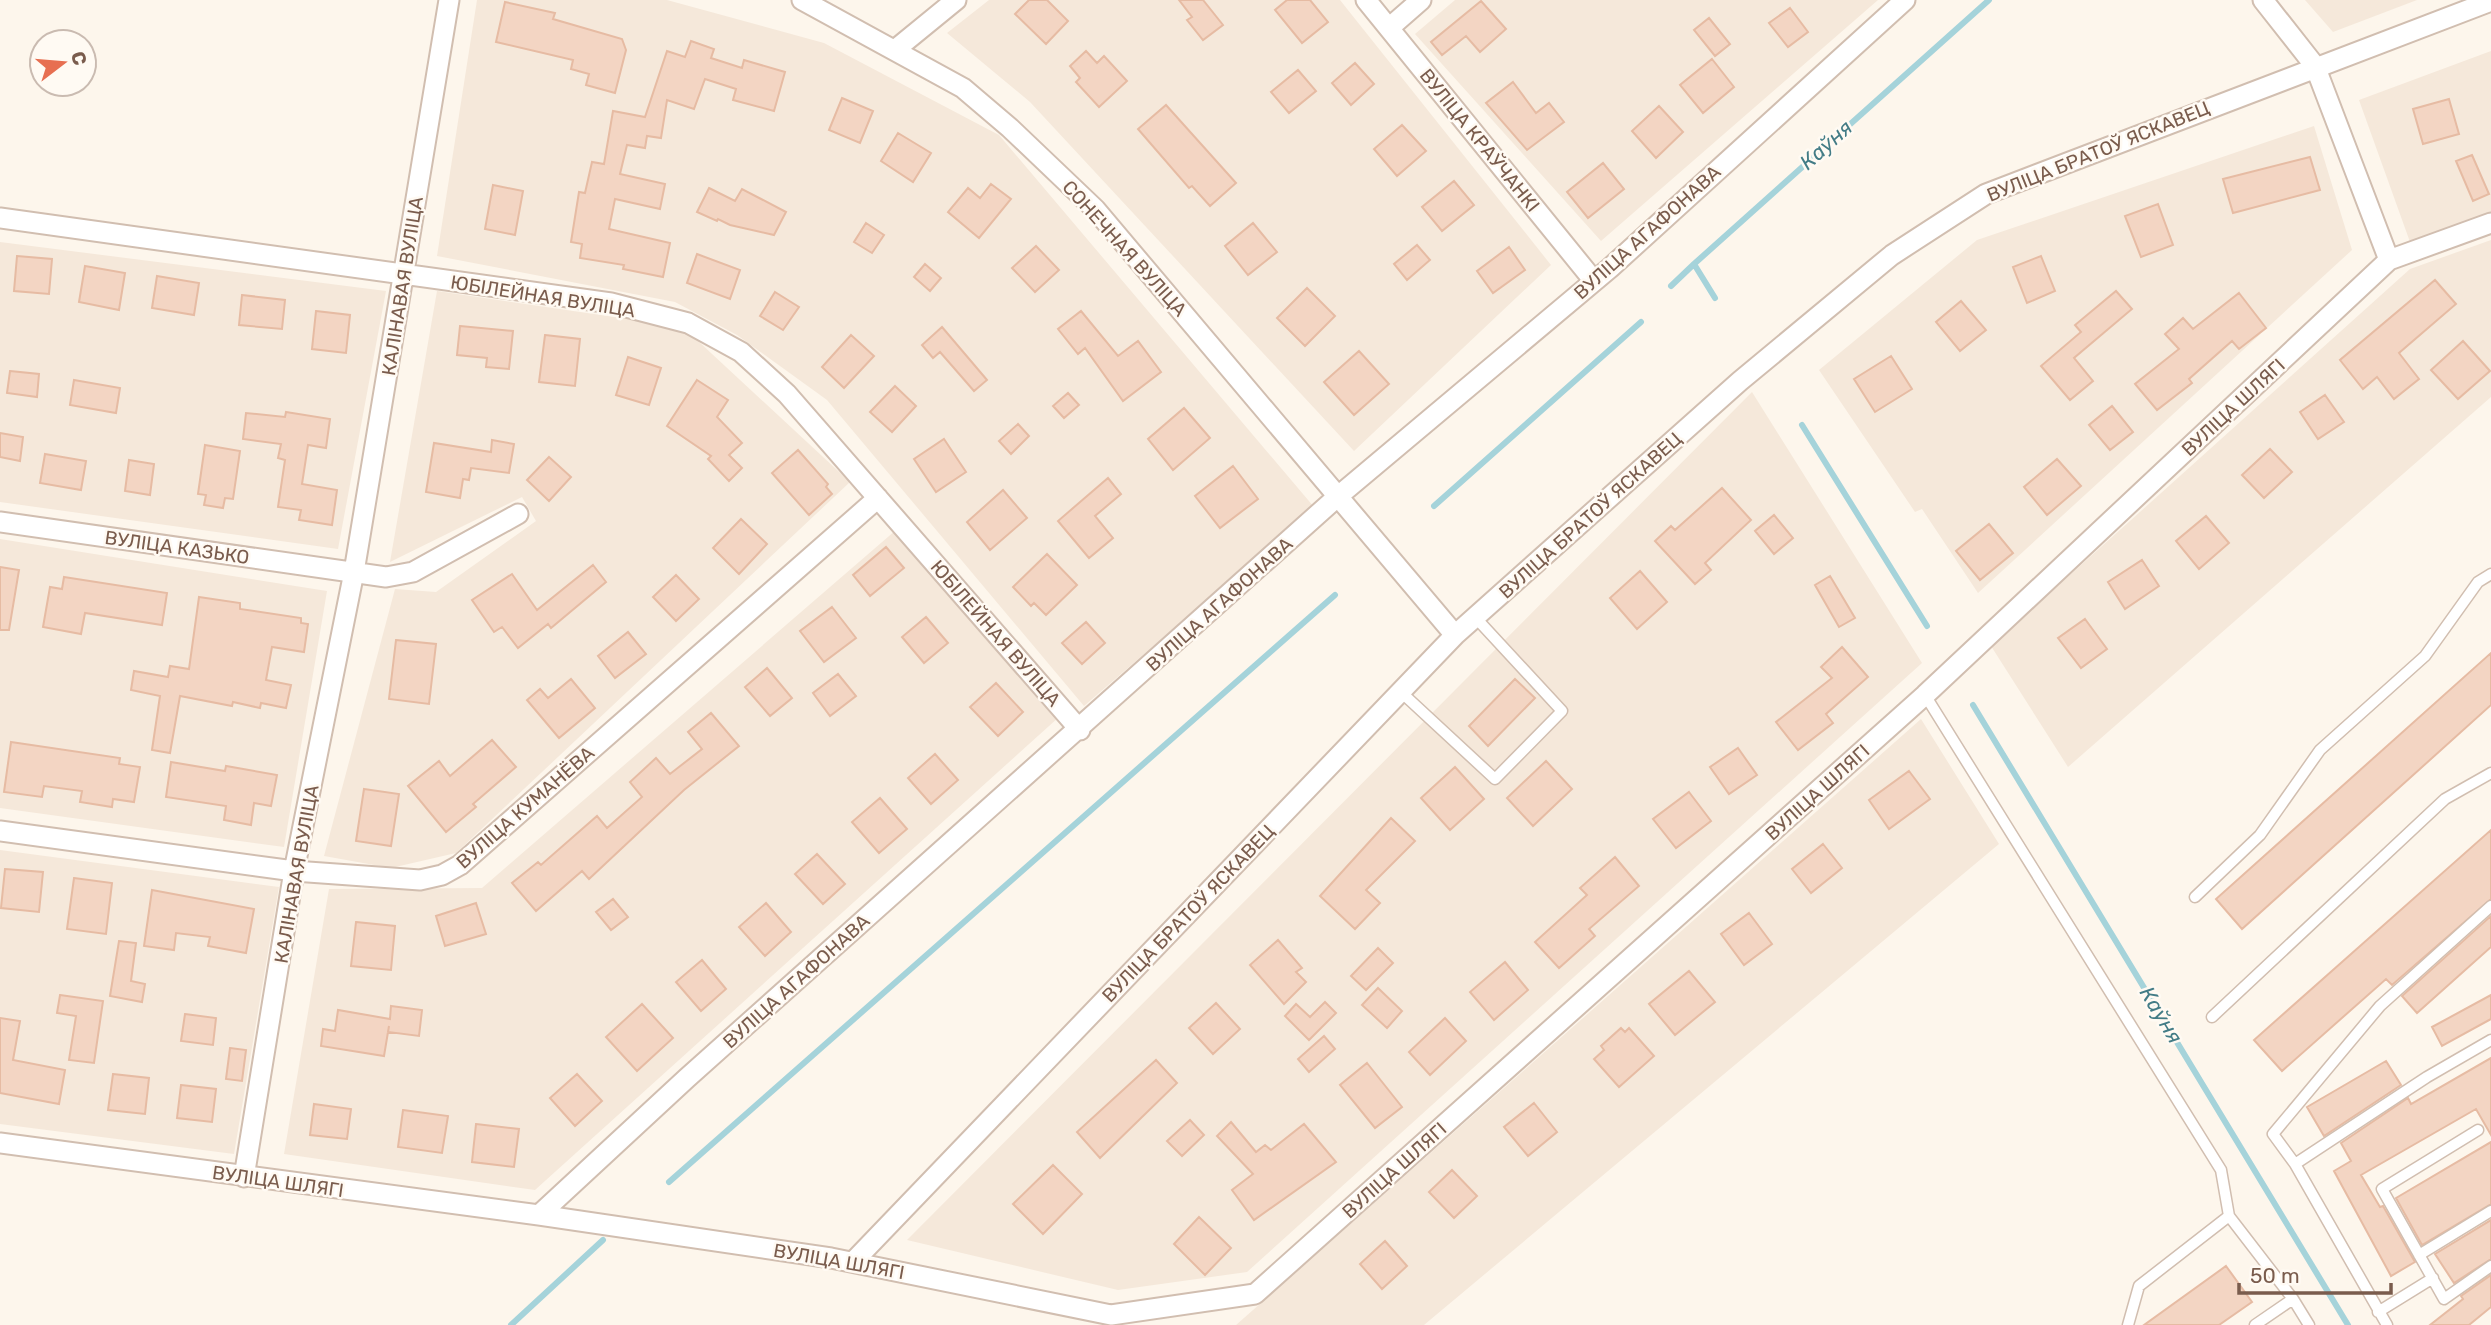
<svg xmlns="http://www.w3.org/2000/svg" width="2491" height="1325" font-family="Rubik,sans-serif">
<style>
.residential{fill:#f5e8da}
.lines{fill:none;stroke-linecap:round;stroke-linejoin:round}
.stream{stroke:#a5d3da;stroke-width:6}
.building{fill:#f3d5c3;stroke:#e6bba3;stroke-width:2}
.lane-casing{stroke:#d1beb0;stroke-width:13}
.street-casing{stroke:#d1beb0;stroke-width:23}
.lane{stroke:#fff;stroke-width:10}
.street{stroke:#fff;stroke-width:19}
.labels{text-anchor:middle;stroke-width:5;stroke-linejoin:round;paint-order:stroke}
.street-label{font-size:19px;fill:#7a5c4d;stroke:#fffaf3}
.water-label{font-size:21px;font-style:italic;fill:#437c86;stroke:#fffaf3}
</style>
<rect width="100%" height="100%" fill="#fdf6ec"/>
<path class="residential" d="M477 0H667L824 43 999 135 1314 507 1084 706 827 400 737 335 675 302 437 256Z
M989 0H1340L1551 265 1354 451 1030 102 947 33Z
M1455 0H1878L1601 241 1415 34Z
M2305 0H2417L2333 32Z
M2491 51V212L2410 242 2359 100Z
M2314 126 2352 250 1978 593 1922 509 1915 512 1819 370 1977 240Z
M2491 240V397L2068 767 1991 646 2410 269Z
M0 242 386 291 338 549 0 502Z
M437 291 683 327 850 482 456 853 391 868 324 856 395 589 436 592 536 521 522 497 390 562Z
M1752 392 1922 663 1247 1272 1118 1290 907 1240Z
M896 530 1059 717 535 1190 284 1154 329 889 482 888Z
M0 539 327 591 284 847 0 808Z
M1921 719 1999 844 1424 1325H1236Z
M0 850 279 887 234 1154 0 1124Z"/>
<g class="lines">
<path class="stream" d="M1671 286 1694 264
M1715 298 1694 264 1989 0
M1802 425 1927 626
M1434 506 1641 322
M1973 705 2348 1325
M669 1182 1335 595
M511 1325 603 1240"/>
</g>
<path class="building" d="M1029 0H1047L1068 21 1046 44 1015 14Z
M1179 0H1203L1223 25 1203 40 1187 20 1192 17Z
M1287 0H1310L1328 22 1302 43 1275 10Z
M1481 1 1506 29 1480 52 1466 36 1442 55 1431 42Z
M505 2 555 13 553 19 622 39 626 50 615 93 586 85 589 74 571 69 573 60 496 42Z
M1790 8 1808 32 1788 47 1769 23Z
M1709 18 1730 44 1715 56 1694 30Z
M691 41 714 49 711 58 742 68 744 60 785 72 774 111 733 100 736 89 705 79 694 109 667 100 661 138 647 136 645 148 627 145 620 174 665 184 660 209 615 199 609 229 670 243 663 277 623 269 624 265 580 258 582 244 571 242 579 192 585 193 592 162 604 164 613 111 645 117 667 51 685 57Z
M1086 51 1097 63 1104 56 1127 81 1099 107 1076 82 1080 78 1070 66Z
M1712 59 1734 87 1703 113 1680 85Z
M1355 63 1374 84 1351 105 1332 83Z
M1298 70 1316 91 1289 113 1271 92Z
M1513 82 1536 113 1549 103 1564 122 1527 150 1486 103Z
M842 98 873 111 860 143 829 130Z
M2449 99 2459 134 2423 144 2413 109Z
M1166 105 1236 183 1210 206 1192 186 1189 188 1138 129Z
M1659 106 1683 132 1656 158 1632 131Z
M1402 125 1426 151 1397 176 1374 149Z
M898 133 931 153 913 182 881 161Z
M2472 155 2489 194 2473 201 2456 161Z
M2310 157 2320 190 2233 213 2223 179Z
M1603 163 1624 189 1588 218 1567 192Z
M1454 181 1474 205 1442 231 1422 207Z
M991 184 1011 199 979 238 948 212 968 188 980 198Z
M493 185 523 191 515 235 485 229Z
M709 188 735 201 742 189 786 212 774 235 730 225 718 219 717 221 697 212Z
M2158 204 2173 245 2141 257 2125 216Z
M866 223 884 235 872 253 854 242Z
M1253 223 1277 252 1248 275 1225 246Z
M1417 245 1430 260 1407 280 1394 264Z
M1036 246 1059 270 1035 292 1012 268Z
M1509 247 1525 270 1493 293 1477 271Z
M697 254 740 270 730 299 687 283Z
M17 256 52 259 49 294 14 291Z
M2041 256 2055 291 2027 303 2013 267Z
M925 264 941 278 930 291 914 277Z
M85 266 125 273 119 310 79 302Z
M157 276 199 283 194 315 152 308Z
M2435 280 2456 304 2399 353 2419 379 2394 399 2377 377 2363 389 2340 360Z
M1307 288 1335 316 1305 346 1277 318Z
M2116 291 2132 309 2074 358 2093 381 2070 400 2041 366 2081 332 2075 325Z
M775 292 799 307 783 330 760 316Z
M2239 293 2266 328 2239 349 2232 341 2189 379 2192 383 2157 410 2135 384 2179 349 2165 334 2183 318 2193 329Z
M242 295 285 300 282 329 239 325Z
M1961 301 1986 330 1960 351 1936 322Z
M316 311 350 315 346 353 312 349Z
M1081 311 1118 356 1138 341 1161 372 1123 401 1085 348 1078 354 1058 329Z
M460 326 513 331 509 369 486 367 487 358 457 355Z
M942 327 987 380 974 391 940 352 933 358 922 345Z
M545 335 580 339 575 386 539 382Z
M851 335 874 356 844 388 822 367Z
M2463 341 2490 371 2458 399 2431 370Z
M1359 351 1389 384 1354 415 1324 382Z
M1891 356 1912 389 1875 412 1854 379Z
M628 357 661 368 649 405 616 395Z
M10 371 39 374 37 397 7 393Z
M74 380 120 388 116 413 70 405Z
M697 380 728 400 717 417 742 443 729 455 742 468 729 481 708 459 711 456 667 426Z
M895 386 916 406 892 432 870 412Z
M1068 393 1079 405 1064 418 1053 406Z
M2325 395 2344 422 2318 439 2300 412Z
M2112 406 2133 432 2110 450 2089 425Z
M1184 408 1210 438 1173 470 1148 439Z
M286 412 330 419 326 448 308 445 302 484 337 490 332 525 299 520 301 510 278 507 285 460 278 458 281 444 243 439 246 413 285 417Z
M1018 424 1029 436 1011 454 999 441Z
M0 433 23 437 20 461 0 457Z
M944 439 966 472 936 492 914 459Z
M492 440 514 444 509 473 471 468 469 480 463 479 460 498 426 492 434 443 491 452Z
M205 445 240 451 233 499 225 498 223 508 204 505 206 495 198 494Z
M2270 449 2292 472 2264 498 2242 475Z
M798 450 828 484 826 487 832 494 809 515 772 473Z
M45 454 86 461 81 490 40 483Z
M549 457 571 477 549 501 527 480Z
M2057 459 2081 486 2047 515 2024 487Z
M129 460 154 464 150 495 125 491Z
M1233 466 1258 499 1220 528 1195 496Z
M1108 478 1121 494 1095 516 1113 538 1089 558 1058 521Z
M1722 488 1751 520 1705 563 1711 570 1695 584 1655 541 1671 526 1675 530Z
M1003 490 1027 518 990 550 967 522Z
M1774 515 1793 538 1774 554 1755 531Z
M2206 516 2229 543 2199 569 2176 541Z
M741 519 767 544 739 574 713 548Z
M1989 524 2013 553 1980 580 1956 551Z
M886 547 904 568 870 596 853 575Z
M1047 554 1077 585 1046 615 1034 603 1031 606 1013 587Z
M2142 560 2159 586 2125 609 2108 582Z
M593 565 606 582 551 628 548 624 518 648 502 627 494 632 472 600 512 574 537 610Z
M0 567 19 570 9 630H0Z
M1640 571 1667 602 1637 629 1610 598Z
M676 575 699 599 676 621 653 597Z
M1830 576 1855 618 1839 627 1815 585Z
M64 577 167 593 162 625 85 613 81 634 43 627 50 587 62 589Z
M199 597 240 603V609L301 618V623L308 624 304 652 272 647 266 680 291 685 286 708 261 703 260 708 233 702 232 706 180 696 170 753 152 750 160 696 131 690 134 671 168 677 170 666 189 669Z
M832 607 856 638 824 662 800 631Z
M926 617 948 643 924 663 902 637Z
M2085 619 2107 649 2081 668 2058 638Z
M1086 622 1105 643 1082 664 1062 643Z
M628 632 646 654 615 678 598 656Z
M396 640 436 644 429 704 389 699Z
M1842 647 1868 677 1826 714 1833 723 1798 750 1776 722 1832 678 1821 667Z
M2491 653V705L2242 929 2216 899Z
M767 668 792 698 770 716 745 687Z
M838 674 856 696 830 716 813 693Z
M571 679 595 708 559 738 527 700 540 689 548 698Z
M1515 679 1535 698 1488 746 1469 726Z
M996 683 1023 712 998 736 970 707Z
M711 713 739 746 684 790 589 879 582 871 536 911 512 883 538 862 541 865 597 816 607 828 642 797 630 782 656 758 670 774 702 749 688 732Z
M492 740 516 767 473 804 476 807 446 832 408 786 439 761 450 776Z
M11 742 120 758 119 764 140 767 134 802 113 799 112 807 80 802 82 791 44 786 42 797 4 792Z
M1738 748 1757 775 1729 794 1710 767Z
M935 754 958 780 931 804 908 778Z
M1546 761 1572 789 1533 826 1507 798Z
M171 762 225 771 226 766 277 775 271 806 254 803 251 825 224 820 226 806 166 797Z
M1455 767 1484 799 1450 830 1421 798Z
M1909 771 1930 799 1889 829 1869 800Z
M364 789 399 794 391 846 356 841Z
M1689 792 1711 821 1676 848 1653 819Z
M880 798 907 829 879 853 852 822Z
M1391 818 1415 841 1366 890 1380 903 1355 929 1320 896Z
M2491 830V899L2392 985 2386 979 2282 1071 2254 1040Z
M1823 844 1842 868 1811 893 1792 869Z
M817 854 845 884 823 904 795 874Z
M1615 857 1639 886 1589 929 1595 936 1559 968 1535 942 1587 895 1580 888Z
M5 869 43 872 39 912 1 908Z
M74 878 112 883 106 934 67 929Z
M152 890 254 909 246 953 208 946 210 937 176 933 174 950 144 946Z
M613 899 628 917 611 930 596 912Z
M476 903 486 934 445 946 436 916Z
M766 903 791 932 765 956 739 927Z
M1749 913 1772 944 1744 965 1721 934Z
M2491 916V947L2417 1013 2402 996Z
M356 922 395 926 391 970 351 966Z
M1278 940 1302 968 1296 972 1306 982 1284 1004 1250 965Z
M119 941 136 943 131 981 145 984 142 1002 110 996Z
M1378 948 1393 963 1366 990 1351 976Z
M702 960 726 989 701 1011 676 982Z
M1505 962 1528 990 1494 1020 1470 992Z
M1689 971 1715 1002 1675 1035 1649 1004Z
M1378 988 1402 1011 1387 1028 1362 1005Z
M60 995 103 1001 94 1063 69 1060 76 1016 57 1013Z
M2491 995V1019L2442 1046 2432 1027Z
M1325 1002 1336 1013 1309 1040 1285 1016 1296 1004 1310 1017Z
M1216 1003 1240 1029 1213 1054 1189 1028Z
M642 1004 673 1038 637 1071 606 1037Z
M391 1006 422 1010 419 1036 388 1032 389 1026 384 1056 321 1046 323 1029 335 1031 338 1010 390 1019Z
M185 1014 216 1018 213 1045 181 1041Z
M0 1018 20 1021 13 1060 65 1070 59 1104 0 1093Z
M1445 1018 1466 1041 1430 1075 1409 1052Z
M1621 1028 1625 1032 1629 1028 1654 1056 1619 1087 1594 1059 1604 1050 1601 1046Z
M1324 1036 1335 1049 1309 1072 1298 1059Z
M230 1048 246 1050 242 1081 226 1079Z
M2491 1058V1135L2476 1109 2361 1175 2380 1207 2383 1206 2415 1262 2391 1276 2334 1171 2351 1161 2341 1143 2408 1098 2411 1104Z
M1156 1060 1177 1083 1100 1158 1077 1132Z
M2386 1061 2401 1085 2324 1136 2307 1107Z
M1367 1063 1402 1107 1375 1128 1340 1085Z
M113 1074 149 1078 145 1114 108 1110Z
M577 1074 602 1101 575 1126 550 1098Z
M181 1085 216 1089 212 1122 177 1118Z
M1534 1103 1557 1132 1528 1156 1504 1127Z
M314 1104 351 1109 347 1139 310 1135Z
M403 1110 448 1116 442 1153 398 1147Z
M1190 1120 1204 1135 1182 1156 1167 1141Z
M1231 1122 1256 1152 1265 1145 1271 1150 1304 1124 1336 1162 1254 1220 1232 1190 1253 1174 1217 1136Z
M476 1124 519 1129 514 1167 472 1162Z
M2491 1142V1204L2422 1245 2396 1198Z
M1053 1165 1082 1194 1043 1234 1013 1204Z
M1452 1170 1477 1196 1454 1218 1429 1192Z
M1199 1217 1231 1248 1205 1275 1174 1244Z
M2491 1220V1259L2454 1283 2435 1254Z
M1385 1241 1407 1266 1382 1289 1360 1264Z
M2226 1266 2252 1302 2219 1325H2144Z
M2491 1275V1307L2469 1325H2430L2463 1299 2461 1296Z"/>
<g class="lines">
<defs>
<path id="lane" d="M1401 692 1495 779 1562 711 1475 617
M1925 695 2221 1170 2229 1216 2293 1299 2309 1325
M2195 897 2260 835 2320 750 2425 656 2478 582 2491 574
M2212 1017 2445 799 2491 773
M2478 1130 2382 1189 2444 1299 2491 1266
M2295 1164 2427 1077 2491 1040
M2419 1255 2491 1211
M2378 1312 2433 1278
M2128 1325 2139 1286 2229 1216
M2255 1325 2293 1299
M2387 1325 2295 1164 2273 1134 2380 1006 2491 906"/>
<path id="street" d="M802 0 963 88 1010 128 1095 209 1455 635
M1366 0 1594 281
M2263 0 2315 66 2389 260
M1389 28 1421 0
M896 49 956 0
M0 218 611 303 688 323 741 352 787 394 1080 730
M0 522 386 577 413 572 518 514
M0 831 294 871 420 880 442 875 460 865 878 498
M0 1143 539 1215 831 1258 1111 1315 1255 1294 1925 695 2389 260 2491 223
M244 1177 294 871 354 572 449 0
M539 1215 687 1078 1336 498 1610 268 1905 0
M853 1262 1455 635 1740 381 1892 255 1986 194 2491 1"/>
</defs>
<use href="#lane" class="lane-casing"/>
<use href="#street" class="street-casing"/>
<use href="#lane" class="lane"/>
<use href="#street" class="street"/>
</g>
<g class="labels">
<g class="street-label">
<text transform="translate(1480 140) rotate(51)" y="7">ВУЛІЦА КРАЎЧАНКІ</text>
<text transform="translate(2098 151) rotate(-22)" y="7">ВУЛІЦА БРАТОЎ ЯСКАВЕЦ</text>
<text transform="translate(1647 232) rotate(-42)" y="7">ВУЛІЦА АГАФОНАВА</text>
<text transform="translate(1125 248) rotate(48)" y="7">СОНЕЧНАЯ ВУЛІЦА</text>
<text transform="translate(402 286) rotate(-81)" y="7">КАЛІНАВАЯ ВУЛІЦА</text>
<text transform="translate(543 296) rotate(9)" y="7">ЮБІЛЕЙНАЯ ВУЛІЦА</text>
<text transform="translate(2233 407) rotate(-43)" y="7">ВУЛІЦА ШЛЯГІ</text>
<text transform="translate(1590 515) rotate(-42)" y="7">ВУЛІЦА БРАТОЎ ЯСКАВЕЦ</text>
<text transform="translate(177 547) rotate(8)" y="7">ВУЛІЦА КАЗЬКО</text>
<text transform="translate(1219 604) rotate(-42)" y="7">ВУЛІЦА АГАФОНАВА</text>
<text transform="translate(996 633) rotate(49)" y="7">ЮБІЛЕЙНАЯ ВУЛІЦА</text>
<text transform="translate(1817 792) rotate(-42)" y="7">ВУЛІЦА ШЛЯГІ</text>
<text transform="translate(525 807) rotate(-41)" y="7">ВУЛІЦА КУМАНЁВА</text>
<text transform="translate(296 874) rotate(-80)" y="7">КАЛІНАВАЯ ВУЛІЦА</text>
<text transform="translate(1188 913) rotate(-46)" y="7">ВУЛІЦА БРАТОЎ ЯСКАВЕЦ</text>
<text transform="translate(796 981) rotate(-42)" y="7">ВУЛІЦА АГАФОНАВА</text>
<text transform="translate(1394 1170) rotate(-42)" y="7">ВУЛІЦА ШЛЯГІ</text>
<text transform="translate(278 1181) rotate(8)" y="7">ВУЛІЦА ШЛЯГІ</text>
<text transform="translate(839 1261) rotate(10)" y="7">ВУЛІЦА ШЛЯГІ</text>
</g>
<g class="water-label">
<text transform="translate(1826 145) rotate(-42)" y="7">Каўня</text>
<text transform="translate(2161 1015) rotate(59)" y="7">Каўня</text>
</g>
</g>
<g transform="translate(63 63) rotate(74)"><circle r="33" fill="#fffaf3" stroke="#cabbb1" stroke-width="2"/>
<path d="M0-5L12 26L0 18L-12 26Z" fill="#e76f51"/>
<text y="-10" font-size="19" font-weight="bold" text-anchor="middle" fill="#7a5c4d">С</text>
</g>
<path d="M2239 1283v10h152v-10" fill="none" stroke="#7a5c4d" stroke-width="3.5"/>
<text x="2250" y="1283" font-size="21" fill="#7a5c4d" stroke="#fffaf3" stroke-width="5" paint-order="stroke">50 m</text>
</svg>
